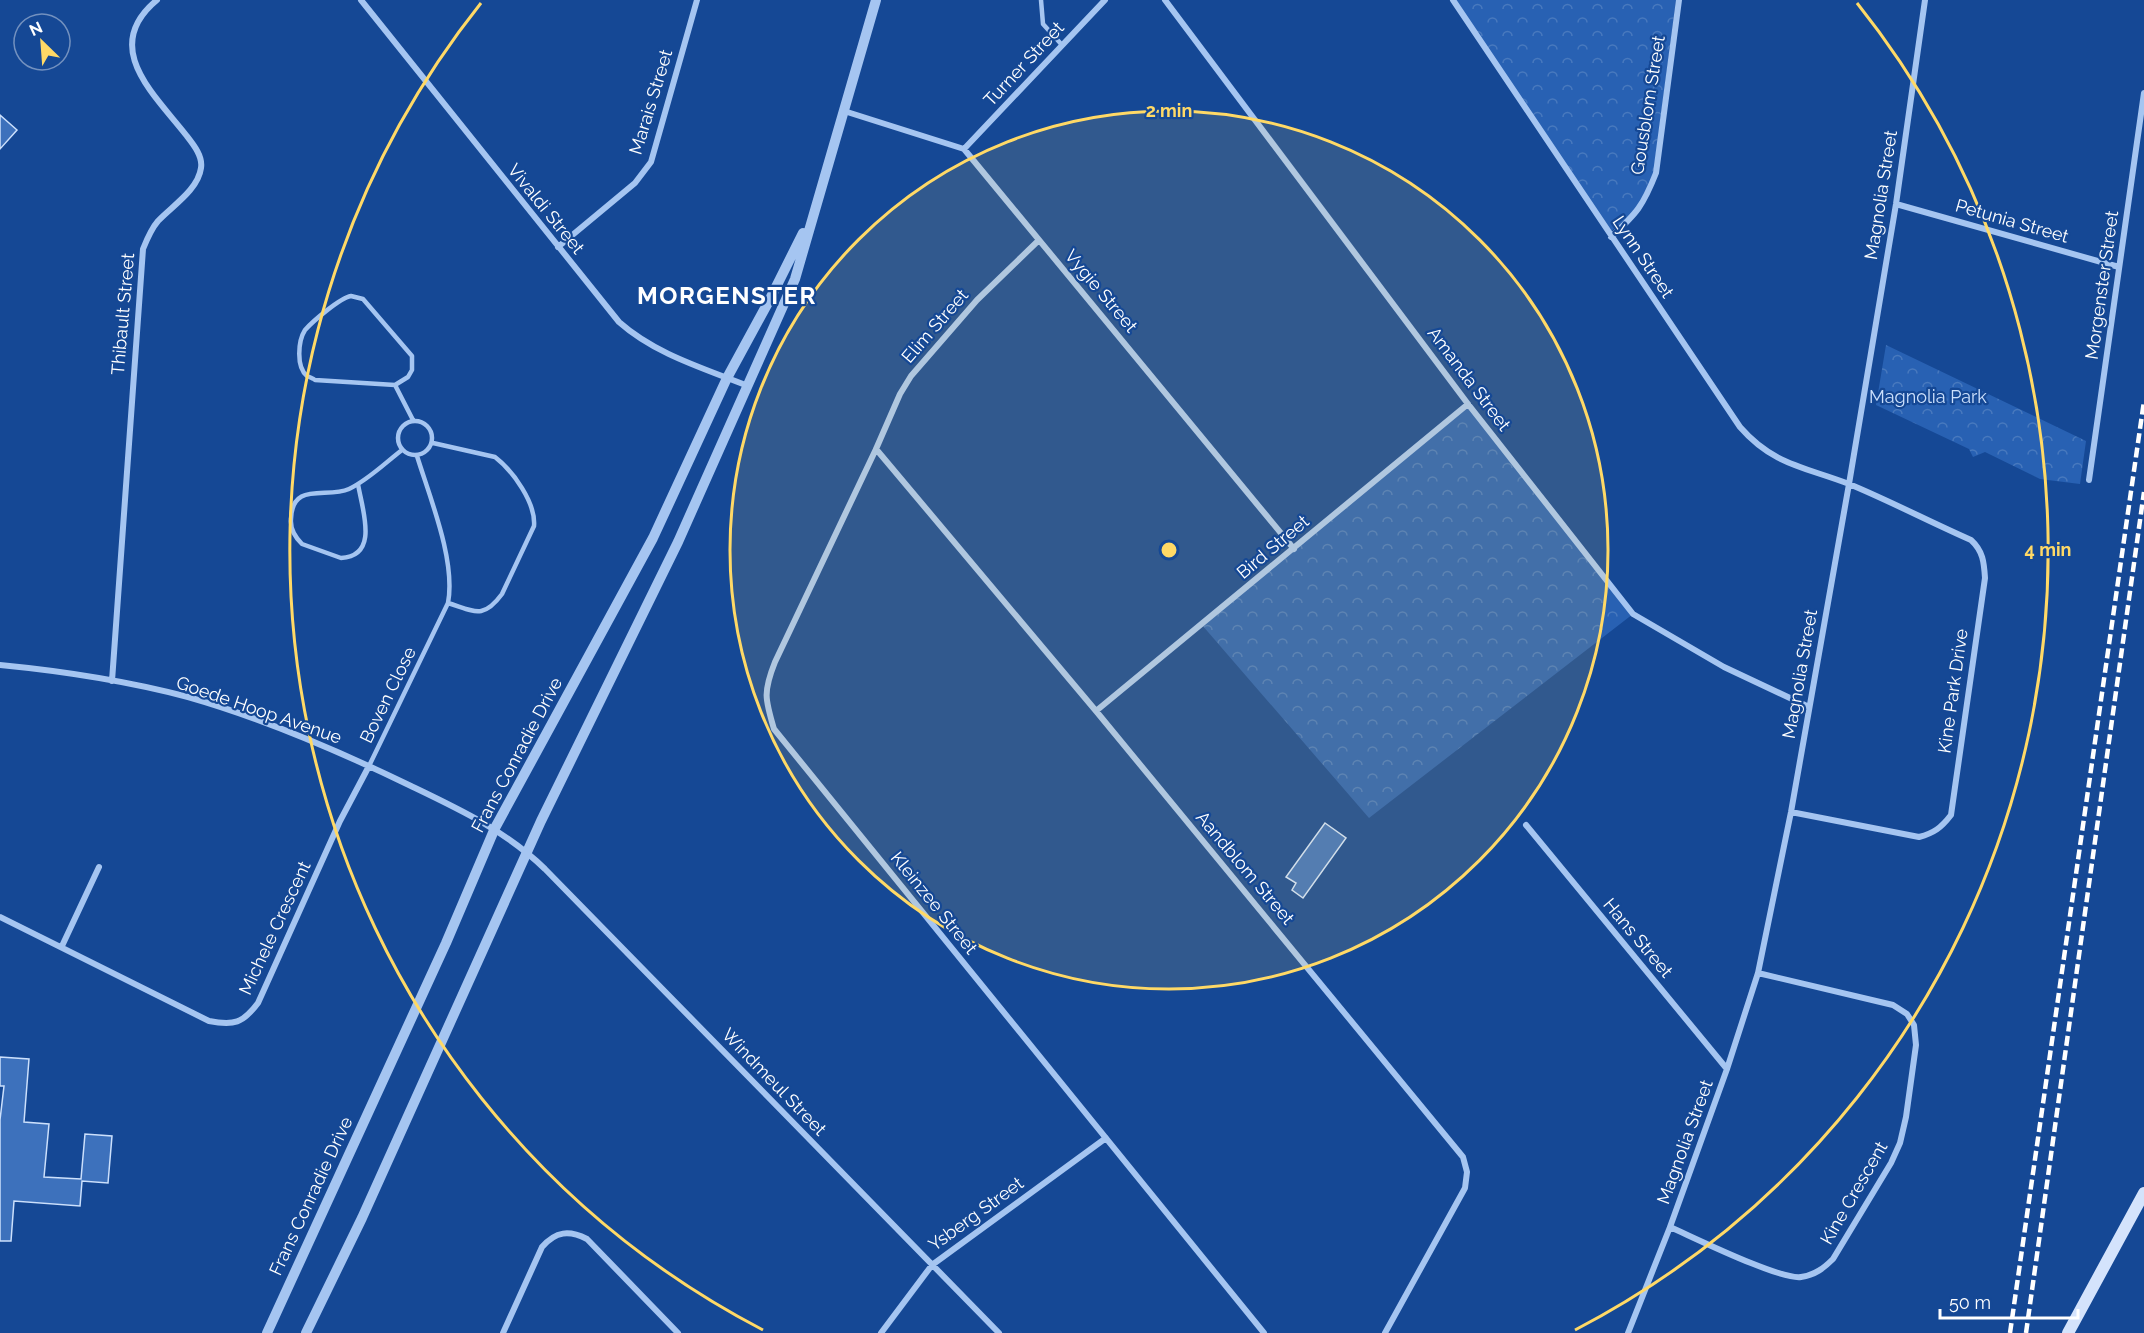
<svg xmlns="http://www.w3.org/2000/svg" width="2144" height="1333" font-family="Raleway,sans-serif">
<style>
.park{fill:url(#park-crowns)}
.building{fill:#3d71bc;stroke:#cce0fc;stroke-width:1.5}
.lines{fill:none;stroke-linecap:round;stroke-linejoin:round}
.service{stroke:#a5c5f1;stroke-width:4.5}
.minor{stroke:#a5c5f1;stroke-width:6}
.tertiary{stroke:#a5c5f1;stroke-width:10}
.secondary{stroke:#d4e3fc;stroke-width:12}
.rail{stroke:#fff;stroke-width:4.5;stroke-dasharray:10 4.5;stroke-linecap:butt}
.ring{fill:none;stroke:#ffd966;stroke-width:3}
.labels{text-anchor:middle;stroke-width:4.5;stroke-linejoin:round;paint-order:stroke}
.street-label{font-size:18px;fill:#fff;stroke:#154895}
.park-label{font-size:18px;fill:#cce0fc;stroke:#154895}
.district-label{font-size:24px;font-weight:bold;letter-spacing:1.5px;fill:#fff;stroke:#154895}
.centre{fill:#ffd966;stroke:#154895;stroke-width:3}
.ring-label{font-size:18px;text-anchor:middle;font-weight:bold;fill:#ffd966;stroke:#154895;stroke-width:4.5;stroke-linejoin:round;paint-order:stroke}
</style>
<defs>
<pattern id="park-crowns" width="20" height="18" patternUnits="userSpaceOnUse" patternTransform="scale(1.5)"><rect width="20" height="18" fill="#2861b3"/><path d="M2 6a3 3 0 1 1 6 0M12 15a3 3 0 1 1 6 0" fill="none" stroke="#4879be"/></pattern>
</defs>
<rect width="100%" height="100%" fill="#154895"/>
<path class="park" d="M1453 0H1676L1653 176 1637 209 1609 233Z
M1886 345 2086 441 2080 484 2040 479 1985 452 1973 457 1969 449 1876 405Z
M1468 404 1633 614 1369 818 1202 625Z"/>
<path class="building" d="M0 115 17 130 0 149Z
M1325 823 1346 838 1303 898 1292 890 1296 883 1286 877Z
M0 1057 29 1059 24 1122 49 1124 44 1177 81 1179 85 1134 112 1136 108 1183 82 1181 80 1206 14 1201 11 1241H0V1120L4 1086H0Z"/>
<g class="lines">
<path class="service" d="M1041 0 1043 24 1062 45
M351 296 363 299 412 356V370L408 377 395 385 315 380C315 379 307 376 307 376 296 367 298 341 305 330 313 321 340 298 351 296Z
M395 385 413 420
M398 438a17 17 0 1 1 34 0a17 17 0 1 1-34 0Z
M433 443 495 457C513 471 536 503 534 526L502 594C483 620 474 611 448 603
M358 484C362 509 380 556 341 558L302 544C295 537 290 529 291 519 292 481 327 499 349 489 368 480 385 463 402 450
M369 766 448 603C456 561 430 498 417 456"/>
<path class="minor" d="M361 0 619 322C655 354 703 368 748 386
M1165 0 1468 404 1633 614 1724 667 1809 707
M1453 0 1740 427C1773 465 1805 467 1849 484 1890 501 1930 522 1971 540 1983 551 1984 562 1985 578L1951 815C1941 828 1934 833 1919 837L1791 812
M844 111 964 149 1294 549
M964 149 1105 0
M1896 204 2119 267
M1611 237C1637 213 1643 206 1656 173L1679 0
M1039 240 977 300 911 376 900 394 876 449 775 662C763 692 765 699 774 729L1264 1333
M558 247 635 183 651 162 697 0
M876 449 1096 711 1463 1157 1467 1172 1465 1188 1385 1333
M2089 480 2144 93
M0 665C62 671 127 681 188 697 262 718 341 752 411 786 459 809 506 831 545 869L999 1333
M112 681 143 249C147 239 151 229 158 221 172 206 198 190 201 168 203 156 193 144 186 135 154 94 100 47 157 0
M1096 711 1468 404
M1526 825 1727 1069
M0 917 209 1021C234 1026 243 1023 258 1003L340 821 369 766
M62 946 99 867
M1670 1227C1695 1238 1780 1280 1801 1277 1815 1275 1824 1268 1833 1259L1891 1163 1900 1143 1906 1117 1916 1045 1914 1025 1907 1014 1893 1005 1758 973
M503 1333 542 1247C556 1231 569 1230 587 1239L678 1333
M881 1333 932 1265 1106 1138
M1628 1333 1670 1227 1727 1069 1758 973 1791 812 1849 484 1896 204 1925 0"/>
<path class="tertiary" d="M267 1333 446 943 495 828 653 538 727 378 770 299 803 233
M306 1333 362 1218 541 821 678 542 795 279 876 0"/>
<path class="secondary" d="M2068 1333 2144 1193"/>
<path class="rail" d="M2010 1333 2144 401
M2026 1333 2144 492"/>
</g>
<circle cx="1169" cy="550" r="439" fill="#ffd966" fill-opacity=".12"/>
<g class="ring">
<circle cx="1169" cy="550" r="439"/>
<path d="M763 1330A879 879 0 0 1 481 3M1857 3A879 879 0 0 1 1575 1330"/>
</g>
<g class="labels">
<g class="street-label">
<text transform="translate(1024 64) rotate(-47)" y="6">Turner Street</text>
<text transform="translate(651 102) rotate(-73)" y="6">Marais Street</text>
<text transform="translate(1648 105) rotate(-81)" y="6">Gousblom Street</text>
<text transform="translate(1881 195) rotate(-81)" y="6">Magnolia Street</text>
<text transform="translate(546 209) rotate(51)" y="6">Vivaldi Street</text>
<text transform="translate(2012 221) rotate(16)" y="6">Petunia Street</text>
<text transform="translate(1643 257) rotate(56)" y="6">Lynn Street</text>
<text transform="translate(2102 285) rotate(-82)" y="6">Morgenster Street</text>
<text transform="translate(1101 291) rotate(50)" y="6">Vygie Street</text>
<text transform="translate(123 314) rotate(-85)" y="6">Thibault Street</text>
<text transform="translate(935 326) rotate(-49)" y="6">Elim Street</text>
<text transform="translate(1469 379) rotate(53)" y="6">Amanda Street</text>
<text transform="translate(1273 547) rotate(-40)" y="6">Bird Street</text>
<text transform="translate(1800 674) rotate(-80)" y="6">Magnolia Street</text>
<text transform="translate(1953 691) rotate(-82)" y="6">Kine Park Drive</text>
<text transform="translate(388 695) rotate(-64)" y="6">Boven Close</text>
<text transform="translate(259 710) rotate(19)" y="6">Goede Hoop Avenue</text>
<text transform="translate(517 755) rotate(-62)" y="6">Frans Conradie Drive</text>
<text transform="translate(1245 868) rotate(50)" y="6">Aandblom Street</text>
<text transform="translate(934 903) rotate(51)" y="6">Kleinzee Street</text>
<text transform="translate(275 928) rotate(-65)" y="6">Michele Crescent</text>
<text transform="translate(1638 938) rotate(50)" y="6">Hans Street</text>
<text transform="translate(774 1082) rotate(46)" y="6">Windmeul Street</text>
<text transform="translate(1685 1142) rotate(-70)" y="6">Magnolia Street</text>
<text transform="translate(1854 1193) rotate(-60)" y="6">Kine Crescent</text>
<text transform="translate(311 1196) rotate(-65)" y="6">Frans Conradie Drive</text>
<text transform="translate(976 1214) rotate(-36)" y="6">Ysberg Street</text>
</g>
<g class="park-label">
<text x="1928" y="403">Magnolia Park</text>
</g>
<g class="district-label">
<text x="727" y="304">MORGENSTER</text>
</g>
</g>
<circle cx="1169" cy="550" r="9" class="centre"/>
<g class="ring-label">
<text x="1169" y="117">2 min</text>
<text x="2048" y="556">4 min</text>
</g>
<g transform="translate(42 42) rotate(335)"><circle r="28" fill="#154895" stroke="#7391bf" stroke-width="1.5"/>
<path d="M0-4.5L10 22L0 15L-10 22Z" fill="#ffd966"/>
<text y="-9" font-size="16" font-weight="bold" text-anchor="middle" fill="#ffffff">N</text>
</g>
<path d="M1940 1309v9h138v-9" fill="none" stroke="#ffffff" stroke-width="3"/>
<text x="1949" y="1309" font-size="18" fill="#ffffff" stroke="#154895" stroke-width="4.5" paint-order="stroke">50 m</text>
</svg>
